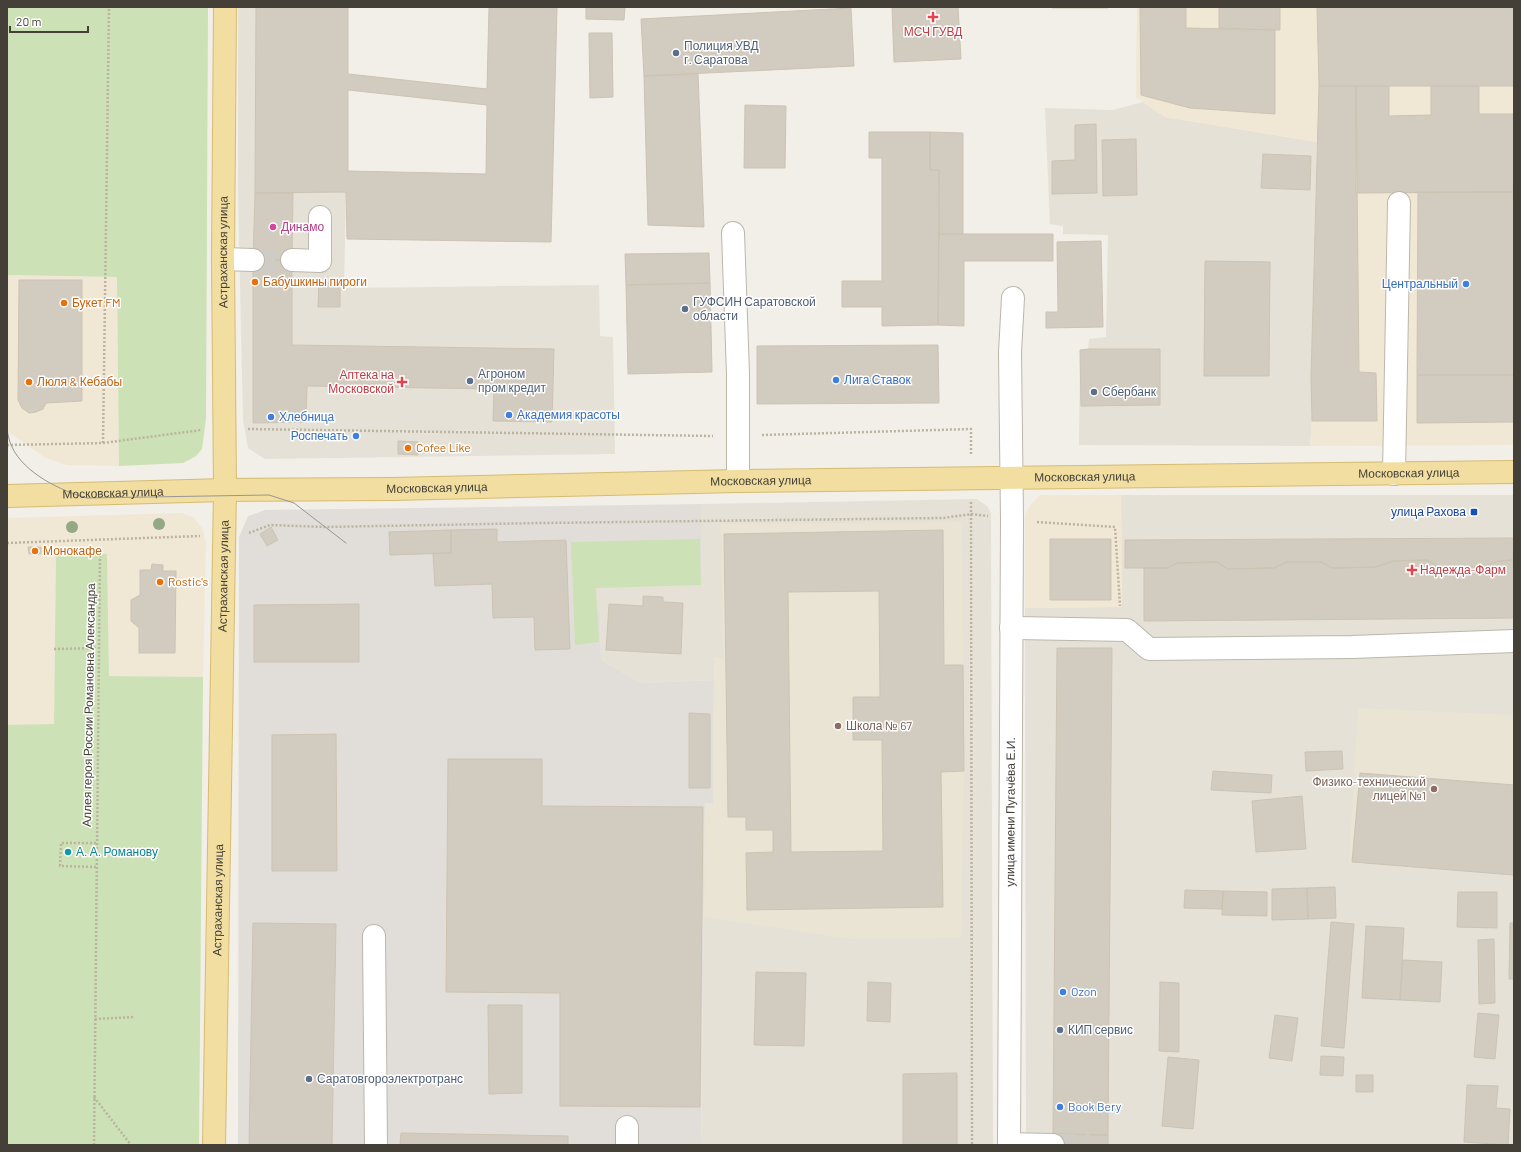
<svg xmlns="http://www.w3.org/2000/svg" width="1521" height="1152" font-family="Barlow,sans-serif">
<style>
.residential{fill:#e5e1d6}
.commercial{fill:#f1e7d5}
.industrial{fill:#e1ded9}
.education{fill:#e9e4d3}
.green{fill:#cce1b5}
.building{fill:#d2cbbf;stroke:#ccc3b3;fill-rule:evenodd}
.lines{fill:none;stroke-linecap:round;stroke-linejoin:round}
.minor-tunnel{stroke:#cfccc5;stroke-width:22;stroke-dasharray:22 11;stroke-linecap:butt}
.minor-casing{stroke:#bcb7ab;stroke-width:24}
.major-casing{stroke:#d5bc72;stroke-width:24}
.path{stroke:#bcb39e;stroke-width:2.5;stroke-dasharray:2 2;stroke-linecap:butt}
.minor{stroke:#fff;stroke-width:22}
.major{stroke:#f2dea1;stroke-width:22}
.tram{stroke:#969696;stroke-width:1}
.tree{fill:#93a984}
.health-dot{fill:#e0444e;stroke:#fff;stroke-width:1.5}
.service-dot{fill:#5c6f8a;stroke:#fff;stroke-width:1.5}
.hotel-dot{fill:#d1479c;stroke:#fff;stroke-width:1.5}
.food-dot{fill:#e8710a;stroke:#fff;stroke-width:1.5}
.shop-dot{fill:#3f7fe0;stroke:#fff;stroke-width:1.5}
.transit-dot{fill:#1a4fb4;stroke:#fff;stroke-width:1.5}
.education-dot{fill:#8d6e63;stroke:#fff;stroke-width:1.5}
.culture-dot{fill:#0f9aa8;stroke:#fff;stroke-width:1.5}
.labels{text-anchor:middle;stroke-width:3;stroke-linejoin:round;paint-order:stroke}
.health-label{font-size:12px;fill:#be3a42;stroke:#fff}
.service-label{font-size:12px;fill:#4e5e75;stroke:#fff;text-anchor:start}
.hotel-label{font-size:12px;fill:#b23c85;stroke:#fff;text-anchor:start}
.street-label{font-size:12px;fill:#444037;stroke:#fff}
.food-label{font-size:12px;fill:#c56008;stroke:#fff;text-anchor:start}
.shop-label{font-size:12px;fill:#366cbe;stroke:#fff;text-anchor:start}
.transit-label{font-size:12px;fill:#164399;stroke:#fff;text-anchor:end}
.education-label{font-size:12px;fill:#785e54;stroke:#fff;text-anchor:start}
.culture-label{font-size:12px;fill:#0d838f;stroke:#fff;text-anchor:start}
</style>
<rect width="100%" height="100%" fill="#f2efe8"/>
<path class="residential" d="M238 7H256L255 193 346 192 344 288 599 285 600 336 613 337 615 454 265 459 248 448 243 420 238 193Z
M1143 102 1165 117 1317 142 1311 378 1312 421 1310 446 1079 445 1080 350 1088 349 1089 339 1106 337 1108 235 1063 234V226L1050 224 1045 108 1113 110Z
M1121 495H1514V1145H1026L1025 608 1122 607Z
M977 499 987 506 991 513 993 1145H701L705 803H713L714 680 641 683 601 660 600 611 584 606 583 573 701 576V504Z"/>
<path class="commercial" d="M1137 7H1514V445L1310 446 1312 421 1311 378 1317 142 1165 117 1136 97Z
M7 275 117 277 119 466 67 465 44 457 7 431Z
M1040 495H1121L1122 607 1025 608V516L1030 505Z
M182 513 194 518 202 528 206 542 203 677 109 676 107 554H56L54 725H7V518Z"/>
<path class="industrial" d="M701 504V576L583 573 584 606 600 611 601 660 641 683 714 680 713 804 705 803 701 1145H238L239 537 248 516 265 510Z"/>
<path class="education" d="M962 522 964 771 961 938 850 939 704 917 705 803H713L714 658H723L721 524Z
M1358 708 1514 715V875L1349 863Z"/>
<path class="green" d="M7 7H208L206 418 202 449 196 456 183 463 119 466 117 277 7 275Z
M700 539 701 585 596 588 599 642 575 645 571 542Z
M56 554H107L109 676 203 677 199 1145H7V725L54 724Z"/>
<path class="building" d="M256 7H348V74L487 89 489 7H557L551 242 347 239 346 192 255 193ZM348 90 487 105 486 174 348 171Z
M586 7H625L624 20 586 19Z
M892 7H958L961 59 894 62Z
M1052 7H1108V8H1052Z
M1140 7H1186V28L1275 30V114L1190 108 1141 95Z
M1219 7H1280V30L1219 28Z
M1317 7H1514V86H1319Z
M851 8 854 66 644 76 641 19Z
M589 33H612L613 97 590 98Z
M698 74 704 227 648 225 644 76Z
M1319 86H1356L1359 372 1376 373 1377 421H1312L1311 378Z
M1356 86H1389V116L1431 115V86H1479V114H1514V192L1356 193Z
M745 105 786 106 785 168H744Z
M1096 124 1097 193 1052 194V161L1075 160V125Z
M869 132H930V170H939L938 325 882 326V307H842V281H882V158H869Z
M930 132 963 133V234H939V170H930Z
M1136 139 1137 195 1103 196 1102 140Z
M1263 154 1311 156 1310 190 1261 188Z
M1418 192H1514V375H1417Z
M255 193H293L292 260H253Z
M939 234H1053V261H964V326L938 325Z
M1101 241 1103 327 1046 328V312H1058L1057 242Z
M709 253 710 283 626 285 625 254Z
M253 260H292V345L554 349 552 422 493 421 494 389 307 386 306 422 253 423Z
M1205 261 1270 262 1269 376H1204Z
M19 280H82V401L46 403 43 409 36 412 29 413 22 408 18 400Z
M319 282H340V307H318Z
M710 283 712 372 628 374 626 285Z
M938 345 939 403 757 404V346Z
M1089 349H1160V405L1081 406 1080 350Z
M1417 375H1514V422L1417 423Z
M398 441 418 442V455L398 454Z
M271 527 278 540 267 546 260 534Z
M497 529V542L566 540 570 649 535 650 534 617 493 618 492 584 435 586 433 553H451V530Z
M451 530V553L390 555 389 532Z
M943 530 944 665H963L964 771 941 772 943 907 747 910 746 853 773 852V830H746V817H728L724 534ZM879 591 880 697H853V740H882L883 851 791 852 788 592Z
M1514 538V560L1498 561 1483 567H1439L1427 560 1394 561 1375 567 1332 568 1321 562H1287L1274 568 1227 569 1217 562 1178 563 1167 568H1125V540Z
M1050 539H1111V600H1050Z
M28 547H41V554H29Z
M1427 560 1439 567H1483L1498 561 1514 560V618L1144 621V568H1167L1178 563 1217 562 1227 569 1274 568 1287 562H1321L1332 568 1375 567 1394 561Z
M152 564 163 565V571H176L175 653H139V628L131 621V600L140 595V570H151Z
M643 596 663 597V602L683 603 681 654 606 650 609 604 643 606Z
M359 604V662H254V605Z
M1057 648H1112L1108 1135 1053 1134Z
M689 713 710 714V788H689Z
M336 734 337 871H272V735Z
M1342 751 1343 769 1306 771 1305 752Z
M448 759H542V806L703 807 700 1107 560 1106V993L446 992Z
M1213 771 1272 775 1271 793 1211 790Z
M1360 773 1514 785V875L1352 862Z
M1302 796 1306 849 1256 852 1252 801Z
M1335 887 1336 918 1308 919 1307 888Z
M1307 888 1308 919 1272 920V889Z
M1185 890 1223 891 1222 909 1184 908Z
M1223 891 1267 892V916L1222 915Z
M1458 892H1497V928L1457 927Z
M1331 922 1354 924 1344 1048 1321 1046Z
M253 923 336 924 332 1145H249Z
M1510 923H1514V979H1509Z
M1366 926 1404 928 1400 1000 1362 998Z
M1494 939 1495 1003 1479 1004 1478 940Z
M1403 960 1442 962 1440 1002 1400 1000Z
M756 972 806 973 804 1046 754 1045Z
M868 982 891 983 890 1022 867 1021Z
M1160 982 1179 983V1052L1159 1051Z
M488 1005H522V1093L489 1094Z
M1478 1013 1499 1015 1495 1059 1474 1057Z
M1275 1015 1298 1018 1292 1061 1269 1058Z
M1321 1056 1344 1057 1343 1076 1320 1075Z
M1168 1057 1199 1060 1193 1129 1162 1126Z
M957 1073V1145H903V1074Z
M1356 1075H1373V1092H1356Z
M1467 1085 1498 1086 1496 1108 1510 1109 1508 1145 1464 1142Z
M401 1133 568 1136V1145H400Z
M1053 1134 1108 1135V1145H1053Z"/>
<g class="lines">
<path class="minor-tunnel" d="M253 260H292
M1053 1145H1089"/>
<defs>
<g id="minor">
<path d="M733 233 738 374V481"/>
<path d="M223 259 253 260"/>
<path d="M292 260 320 261V217"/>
<path d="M1394 474 1399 203"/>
<path d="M1011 628 1127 630 1149 649 1352 647 1514 641"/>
<path d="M374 936 376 1145"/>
<path d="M627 1127V1145"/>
<path d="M1010 1144 1053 1145"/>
<path id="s1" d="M1009 1145 1012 520 1010 352 1013 298"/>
</g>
<g id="major">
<path id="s2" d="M7 496 225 490 393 489 738 481 1514 472"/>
<path id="s3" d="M214 1145 225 490 223 259 225 7"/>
</g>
</defs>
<use href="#minor" class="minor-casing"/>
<use href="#major" class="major-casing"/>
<path class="path" d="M248 429 713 436
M762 435 971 429V455
M103 443 109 7
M7 445 103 443 201 430
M971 502 972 1145
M1037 522 1115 527 1120 606
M249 533 270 525 325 527 542 523 943 518 972 514 988 516
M7 543 200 536
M54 649 98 648
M96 867 60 866 61 843H96
M95 1019 135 1017
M94 1097 131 1145
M94 1145 100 554"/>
<use href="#minor" class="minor"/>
<use href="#major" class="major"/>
<path class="tram" d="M7 429C8 435 9 441 12 447 24 473 61 491 87 498L269 495 294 503 346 543"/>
</g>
<g class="tree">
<circle cx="159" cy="524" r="6"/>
<circle cx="72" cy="527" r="6"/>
</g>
<g class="health-dot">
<path d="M931 11h4v4h4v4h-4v4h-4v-4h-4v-4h4z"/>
<path d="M400 376h4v4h4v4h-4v4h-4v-4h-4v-4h4z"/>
<path d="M1410 564h4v4h4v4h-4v4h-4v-4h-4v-4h4z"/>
</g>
<g class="service-dot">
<circle cx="676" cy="53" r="4"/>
<circle cx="685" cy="309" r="4"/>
<circle cx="470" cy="381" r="4"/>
<circle cx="1094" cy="392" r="4"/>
<circle cx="1060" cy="1030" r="4"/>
<circle cx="309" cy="1079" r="4"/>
</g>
<circle class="hotel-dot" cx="273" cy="227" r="4"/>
<g class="food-dot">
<circle cx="255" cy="282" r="4"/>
<circle cx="64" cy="303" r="4"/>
<circle cx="29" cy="382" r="4"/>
<circle cx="408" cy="448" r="4"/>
<circle cx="35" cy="551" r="4"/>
<circle cx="160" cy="582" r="4"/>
</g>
<g class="shop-dot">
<circle cx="1466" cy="284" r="4"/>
<circle cx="836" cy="380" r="4"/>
<circle cx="509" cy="415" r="4"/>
<circle cx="271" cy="417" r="4"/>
<circle cx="356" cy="436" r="4"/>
<circle cx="1063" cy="992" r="4"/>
<circle cx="1060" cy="1107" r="4"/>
</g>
<rect class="transit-dot" x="1470" y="508" width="8" height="8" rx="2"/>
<g class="education-dot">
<circle cx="838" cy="726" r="4"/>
<circle cx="1434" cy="789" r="4"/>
</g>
<circle class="culture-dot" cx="68" cy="852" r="4"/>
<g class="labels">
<g class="health-label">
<text x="933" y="36">МСЧ ГУВД</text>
<text x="394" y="379" text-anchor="end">Аптека на<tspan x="394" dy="14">Московской</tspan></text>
<text x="1420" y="574" text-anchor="start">Надежда-Фарм</text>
</g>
<g class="service-label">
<text x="684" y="50">Полиция УВД<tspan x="684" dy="14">г. Саратова</tspan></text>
<text x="693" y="306">ГУФСИН Саратовской<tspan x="693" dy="14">области</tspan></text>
<text x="478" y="378">Агроном<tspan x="478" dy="14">пром кредит</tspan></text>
<text x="1102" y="396">Сбербанк</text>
<text x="1068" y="1034">КИП сервис</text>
<text x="317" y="1083">Саратовгороэлектротранс</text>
</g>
<g class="hotel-label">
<text x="281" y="231">Динамо</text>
</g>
<g class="street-label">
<text dy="4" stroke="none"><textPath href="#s3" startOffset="893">Астраханская улица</textPath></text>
<text dy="4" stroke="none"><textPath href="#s2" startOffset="1402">Московская улица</textPath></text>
<text dy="4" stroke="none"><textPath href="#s2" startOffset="1078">Московская улица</textPath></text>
<text dy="4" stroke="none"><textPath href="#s2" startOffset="754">Московская улица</textPath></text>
<text dy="4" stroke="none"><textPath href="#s2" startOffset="430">Московская улица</textPath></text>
<text dy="4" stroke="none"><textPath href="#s2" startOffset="106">Московская улица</textPath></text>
<text dy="4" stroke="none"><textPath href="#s3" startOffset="569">Астраханская улица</textPath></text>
<text transform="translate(89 705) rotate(-89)" y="4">Аллея героя России Романовна Александра</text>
<text dy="4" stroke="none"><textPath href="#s1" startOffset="333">улица имени Пугачёва Е.И.</textPath></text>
<text dy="4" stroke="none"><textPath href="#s3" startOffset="245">Астраханская улица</textPath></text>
</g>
<g class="food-label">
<text x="263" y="286">Бабушкины пироги</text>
<text x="72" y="307">Букет FM</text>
<text x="37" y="386">Люля &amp; Кебабы</text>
<text x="416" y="452">Cofee Like</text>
<text x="43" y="555">Монокафе</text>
<text x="168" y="586">Rostic's</text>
</g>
<g class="shop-label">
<text x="1458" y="288" text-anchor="end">Центральный</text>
<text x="844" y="384">Лига Ставок</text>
<text x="517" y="419">Академия красоты</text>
<text x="279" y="421">Хлебница</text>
<text x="348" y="440" text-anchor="end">Роспечать</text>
<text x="1071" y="996">Ozon</text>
<text x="1068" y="1111">Book Bery</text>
</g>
<g class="transit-label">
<text x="1466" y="516">улица Рахова</text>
</g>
<g class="education-label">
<text x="846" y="730">Школа № 67</text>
<text x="1426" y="786" text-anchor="end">Физико-технический<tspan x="1426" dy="14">лицей №1</tspan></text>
</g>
<g class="culture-label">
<text x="76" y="856">А. А. Романову</text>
</g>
</g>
<rect width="1521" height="1152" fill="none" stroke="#444037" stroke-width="16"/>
<path d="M10 26v6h78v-6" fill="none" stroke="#444037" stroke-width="2"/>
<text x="16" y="26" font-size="12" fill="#444037" stroke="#ffffff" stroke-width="3" paint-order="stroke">20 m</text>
</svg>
